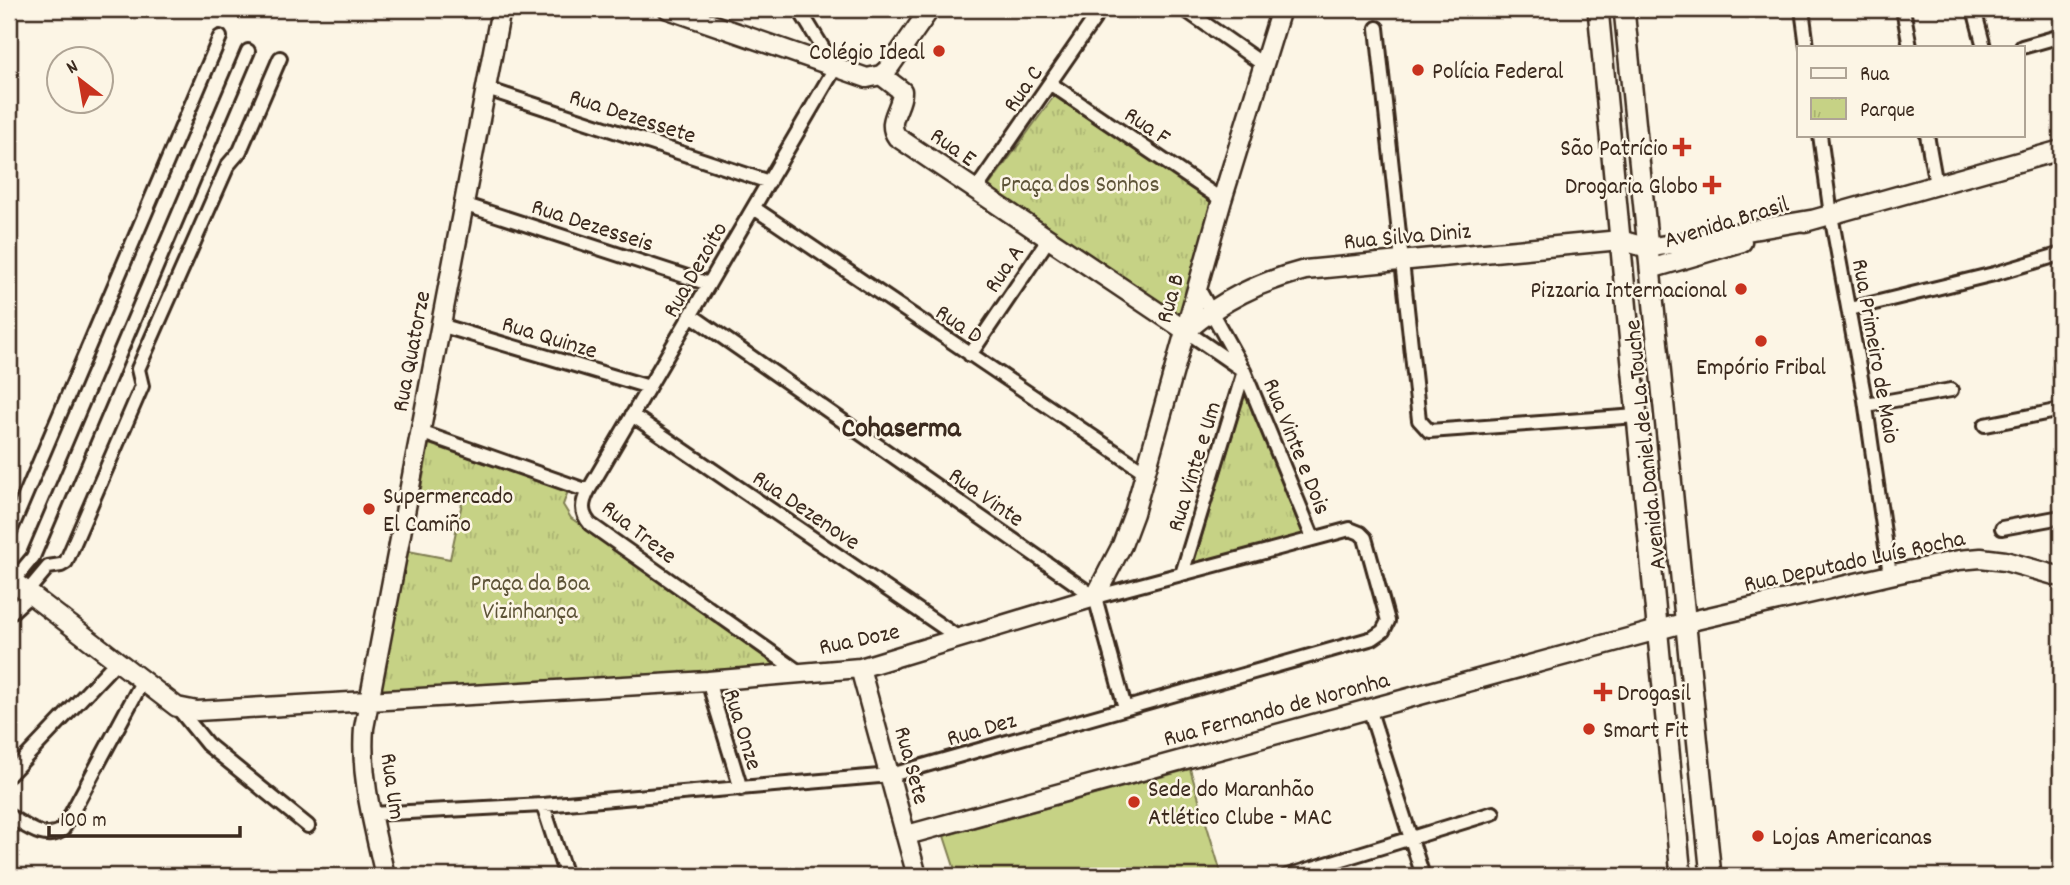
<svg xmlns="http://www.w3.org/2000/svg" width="2070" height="885" font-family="Dekko,sans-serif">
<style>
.park{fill:url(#park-tufts);stroke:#807e52;stroke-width:2}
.pitch{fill:#c6d285;stroke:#807e52;stroke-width:2}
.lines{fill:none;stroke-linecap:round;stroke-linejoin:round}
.street-casing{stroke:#3b2a1e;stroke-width:18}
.secondary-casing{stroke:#3b2a1e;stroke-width:23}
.primary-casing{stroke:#3b2a1e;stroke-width:24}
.street{stroke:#fcf5e5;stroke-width:12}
.secondary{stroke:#fcf5e5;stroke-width:18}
.primary{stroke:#fcf5e5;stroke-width:19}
.poi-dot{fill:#c8321e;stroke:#fcf5e5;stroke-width:2.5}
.labels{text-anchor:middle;stroke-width:5;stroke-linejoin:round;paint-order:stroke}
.poi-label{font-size:24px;fill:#3b2a1e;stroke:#fcf5e5;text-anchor:start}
.street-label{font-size:24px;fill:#3b2a1e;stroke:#fcf5e5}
.park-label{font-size:24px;fill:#5e5438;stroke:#fcf5e5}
.quarter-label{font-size:28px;font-weight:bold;fill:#3b2a1e;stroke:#fcf5e5}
</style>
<defs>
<pattern id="park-tufts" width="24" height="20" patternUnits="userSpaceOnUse" patternTransform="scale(1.75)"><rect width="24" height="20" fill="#c6d285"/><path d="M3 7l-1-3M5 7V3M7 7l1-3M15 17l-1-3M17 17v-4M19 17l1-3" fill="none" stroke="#abb472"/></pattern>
</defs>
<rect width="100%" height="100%" fill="#fcf5e5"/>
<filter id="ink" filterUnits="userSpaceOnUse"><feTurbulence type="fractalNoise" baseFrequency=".0143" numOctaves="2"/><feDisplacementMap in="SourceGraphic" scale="14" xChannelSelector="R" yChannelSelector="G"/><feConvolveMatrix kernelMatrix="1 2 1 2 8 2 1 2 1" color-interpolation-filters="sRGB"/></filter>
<g filter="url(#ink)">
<path class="park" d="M1054 96 1216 204 1181 318 986 190Z
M1245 393 1303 534 1193 566Z
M429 444 568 491 563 505 571 518 779 665 378 697 408 551 450 559 462 503 420 494Z"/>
<path class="pitch" d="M1190 769 1222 876H957L944 836Z"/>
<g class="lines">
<defs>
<path id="street" d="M799 9 835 68 588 491C582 503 580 512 590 524L802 674
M1184 9 1264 65
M1802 9 1807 47
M1903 9 1910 47
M1974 9 1984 47
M1377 28 1419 420 1429 431 1637 416
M2022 47 2061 36
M1051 84 1222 200
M484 88 769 182
M1820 135 1831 215 1865 400 1890 575
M1927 135 1936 185
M975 191 1101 9
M463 204 709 284
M754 208 1145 472
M1198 288 1244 371 1313 538
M1850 309 1994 274 2061 254
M691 315 1095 597 1125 708
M440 325 649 387
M1186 331 1241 369
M970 355 1048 240
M2060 368 2061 377
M1866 405 1951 390
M632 415 959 638
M1985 425 2061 410
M420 432 588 491
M2002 528 2061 517
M9 534 220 37
M1182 574 1244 371
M13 581 33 557 248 51
M27 592 48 567 61 565 66 562 142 386 138 369 228 165 240 151 280 58
M9 614 30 595
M708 681 741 789
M177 707 207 744 308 826
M1369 708 1423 876
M9 775 116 662
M543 805 566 876
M371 814 543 805 891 775 1373 638 1383 631 1388 621 1365 538 1360 533 1350 529 1095 597
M9 816C25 825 46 843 63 829L142 682
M1287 876 1493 813"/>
<path id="secondary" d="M668 9 867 78 881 75 888 69 930 9
M881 75 902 91C903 107 885 121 897 137L1186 331
M1805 222 2061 150
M1650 269 1742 242
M1186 331C1222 300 1259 282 1305 270L1620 240 1648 248 1816 219
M9 578 177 707 197 711 708 681 860 668 1095 597 1122 545 1134 513 1222 200 1281 9
M860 668 917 876
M907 835 1687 622 1890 575 1959 560 1981 558 2005 561 2061 577
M385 876C374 826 360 779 364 728L501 9"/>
<path id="primary" d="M1598 9 1681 876
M1624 9 1711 876"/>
</defs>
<use href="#street" class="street-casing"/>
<use href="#secondary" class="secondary-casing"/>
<use href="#primary" class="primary-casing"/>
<use href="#street" class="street"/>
<use href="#secondary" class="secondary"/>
<use href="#primary" class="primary"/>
</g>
</g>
<g class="poi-dot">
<circle cx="939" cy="51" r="7"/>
<circle cx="1418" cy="70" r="7"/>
<path d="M1678.5 136.5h7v7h7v7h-7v7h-7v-7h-7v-7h7z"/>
<path d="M1708.5 174.5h7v7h7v7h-7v7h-7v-7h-7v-7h7z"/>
<circle cx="1741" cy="289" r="7"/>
<circle cx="1761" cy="341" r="7"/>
<circle cx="369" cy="509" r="7"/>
<path d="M1599.5 681.5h7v7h7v7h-7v7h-7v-7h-7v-7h7z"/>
<circle cx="1589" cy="729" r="7"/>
<circle cx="1134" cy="802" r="7"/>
<circle cx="1758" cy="836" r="7"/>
</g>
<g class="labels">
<g class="poi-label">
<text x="925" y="59" text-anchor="end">Colégio Ideal</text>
<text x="1432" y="78">Polícia Federal</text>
<text x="1668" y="155" text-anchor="end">São Patrício</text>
<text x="1698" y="193" text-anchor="end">Drogaria Globo</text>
<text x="1727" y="297" text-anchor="end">Pizzaria Internacional</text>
<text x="1761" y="374" text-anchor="middle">Empório Fribal</text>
<text x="383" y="503">Supermercado<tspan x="383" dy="28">El Camiño</tspan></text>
<text x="1617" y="700">Drogasil</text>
<text x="1603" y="737">Smart Fit</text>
<text x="1148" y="796">Sede do Maranhão<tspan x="1148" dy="28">Atlético Clube - MAC</tspan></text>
<text x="1772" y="844">Lojas Americanas</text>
</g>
<g class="street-label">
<text transform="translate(1022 88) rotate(-55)" y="8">Rua C</text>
<text transform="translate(633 115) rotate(18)" y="8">Rua Dezessete</text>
<text transform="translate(1148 125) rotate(34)" y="8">Rua F</text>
<text transform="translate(954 146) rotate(35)" y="8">Rua E</text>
<text transform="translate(1726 221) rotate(-17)" y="8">Avenida Brasil</text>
<text transform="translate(593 224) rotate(18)" y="8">Rua Dezesseis</text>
<text transform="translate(1407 235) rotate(-5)" y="8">Rua Silva Diniz</text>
<text transform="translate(1003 268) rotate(-56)" y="8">Rua A</text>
<text transform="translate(694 269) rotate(-60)" y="8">Rua Dezoito</text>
<text transform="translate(1169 298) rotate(-74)" y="8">Rua B</text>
<text transform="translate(960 323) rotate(34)" y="8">Rua D</text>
<text transform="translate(550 336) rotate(17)" y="8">Rua Quinze</text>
<text transform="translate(410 351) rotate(-79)" y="8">Rua Quatorze</text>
<text transform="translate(1877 351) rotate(80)" y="8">Rua Primeiro de Maio</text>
<text transform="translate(1644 445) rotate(-96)" y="8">Avenida Daniel de La Touche</text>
<text transform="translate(1298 446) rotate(68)" y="8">Rua Vinte e Dois</text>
<text transform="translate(1193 466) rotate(-73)" y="8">Rua Vinte e Um</text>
<text transform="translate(987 496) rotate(35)" y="8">Rua Vinte</text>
<text transform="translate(807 509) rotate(34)" y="8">Rua Dezenove</text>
<text transform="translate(640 531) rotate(38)" y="8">Rua Treze</text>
<text transform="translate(1854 560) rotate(-12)" y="8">Rua Deputado Luís Rocha</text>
<text transform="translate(859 638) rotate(-12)" y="8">Rua Doze</text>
<text transform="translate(1276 708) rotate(-15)" y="8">Rua Fernando de Noronha</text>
<text transform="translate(981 728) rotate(-16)" y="8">Rua Dez</text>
<text transform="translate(744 729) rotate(73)" y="8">Rua Onze</text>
<text transform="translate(913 765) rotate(75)" y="8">Rua Sete</text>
<text transform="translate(394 786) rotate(82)" y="8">Rua Um</text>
</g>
<g class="park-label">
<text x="1080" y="191">Praça dos Sonhos</text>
<text x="530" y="590">Praça da Boa<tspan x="530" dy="28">Vizinhança</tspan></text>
</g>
<g class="quarter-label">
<text x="901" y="436">Cohaserma</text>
</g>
</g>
<rect width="2070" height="885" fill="none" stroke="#fcf5e5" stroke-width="35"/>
<rect x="18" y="18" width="2035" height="850" fill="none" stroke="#3b2a1e" stroke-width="2.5" filter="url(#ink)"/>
<rect x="1797" y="46" width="228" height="91" fill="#fcf5e5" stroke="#afa495" stroke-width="2"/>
<rect x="1811" y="68" width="35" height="10" fill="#fcf5e5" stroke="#afa495" stroke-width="2"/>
<text x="1860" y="80" font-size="21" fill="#3b2a1e">Rua</text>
<rect x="1811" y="98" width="35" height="21" fill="url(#park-tufts)" stroke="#afa495" stroke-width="2"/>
<text x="1860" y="116" font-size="21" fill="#3b2a1e">Parque</text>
<g transform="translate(80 80) rotate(329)"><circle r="33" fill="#fcf5e5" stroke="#afa495" stroke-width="2"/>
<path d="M0-5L12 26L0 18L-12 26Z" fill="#c8321e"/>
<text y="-10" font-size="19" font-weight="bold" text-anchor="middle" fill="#3b2a1e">N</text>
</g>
<path d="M49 826v10h191v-10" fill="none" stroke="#3b2a1e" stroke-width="3.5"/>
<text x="60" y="826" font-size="21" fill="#3b2a1e" stroke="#fcf5e5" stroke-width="5" paint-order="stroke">100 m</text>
</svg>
